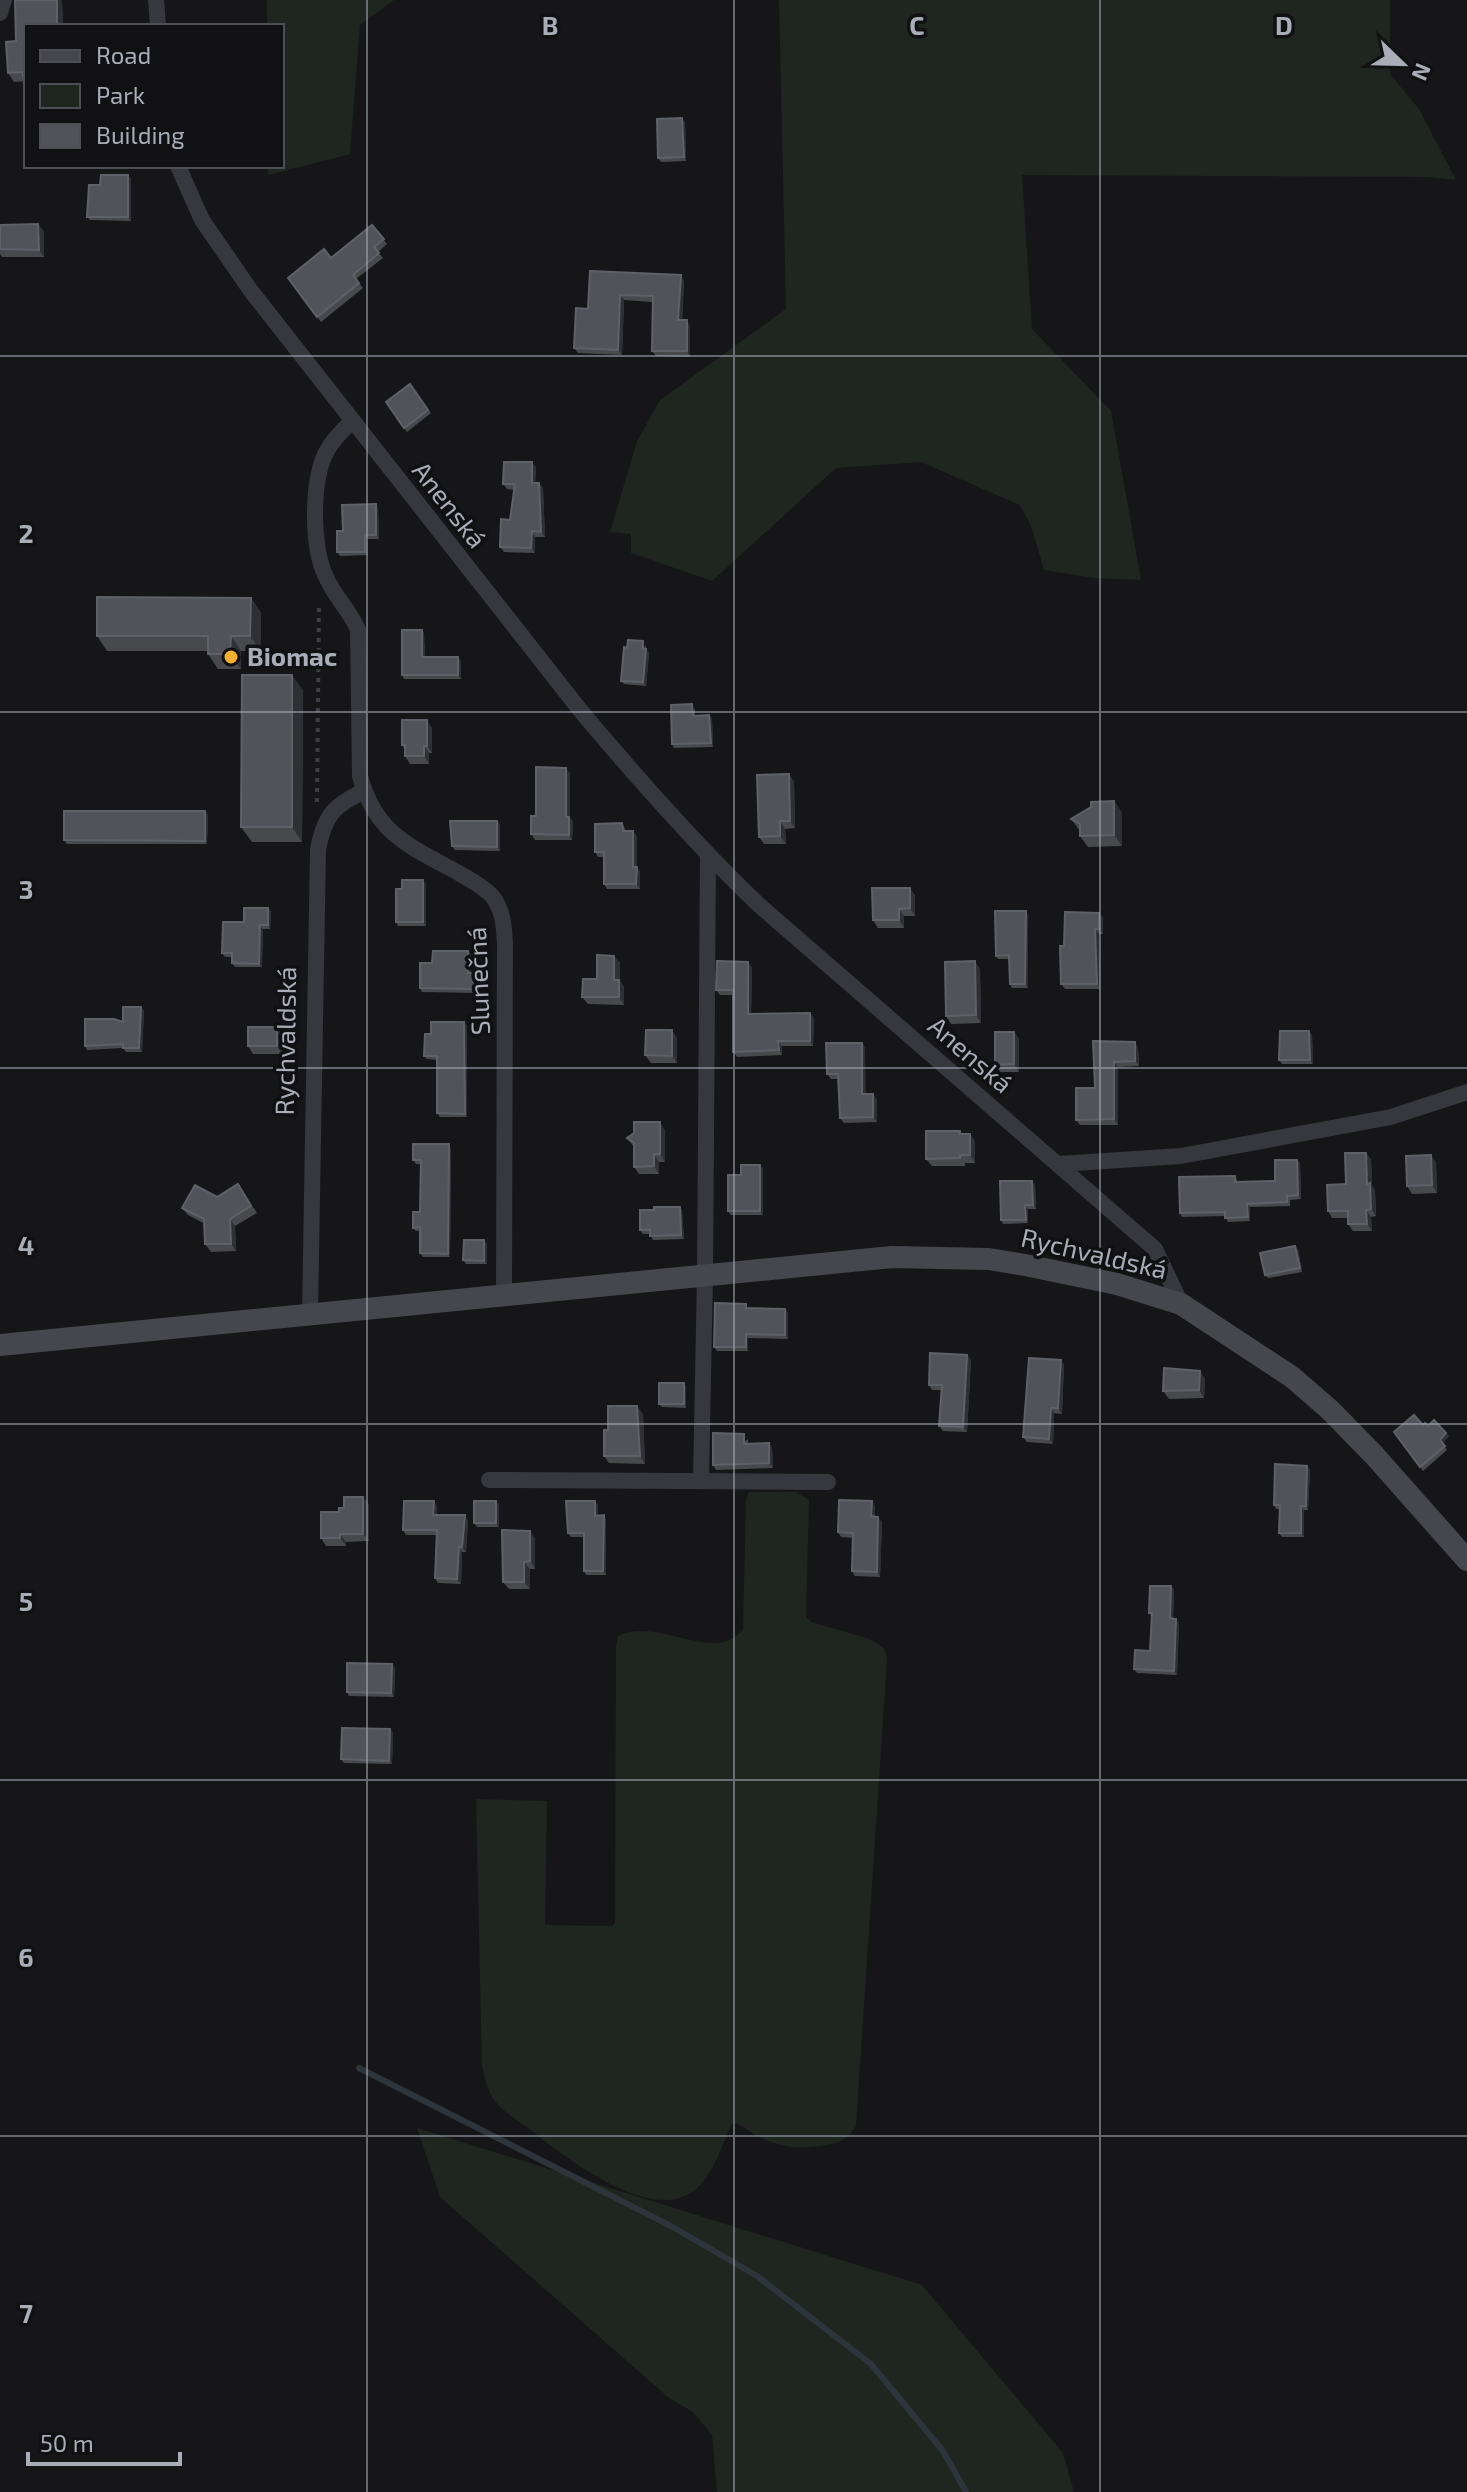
<svg xmlns="http://www.w3.org/2000/svg" width="1467" height="2492" font-family="'Exo 2',sans-serif">
<style>
.green{fill:#1e261f}
.lines{fill:none;stroke-linecap:round;stroke-linejoin:round}
.stream{stroke:#2c353c;stroke-width:6}
.path{stroke:#3d3f44;stroke-width:4;stroke-dasharray:4 6;stroke-linecap:butt}
.street{stroke:#37383d;stroke-width:16}
.secondary{stroke:#45474d;stroke-width:22}
.wall{fill:#47494d}
.shaded-wall{fill:#2f3033}
.building{fill:#525359;stroke:#5f6168;stroke-width:2}
.grid{fill:none;stroke:#a8adb8;stroke-width:2;stroke-opacity:0.55}
.poi-dot{fill:#f2b134;stroke:#111113;stroke-width:3}
.labels{text-anchor:middle;stroke-width:7;stroke-linejoin:round;paint-order:stroke}
.street-label{font-size:26px;fill:#a8adb8;stroke:#111113}
.poi-label{font-size:26px;font-weight:bold;fill:#a8adb8;stroke:#111113;text-anchor:start}
.grid-label{font-size:26px;text-anchor:middle;font-weight:bold;fill:#a8adb8;stroke:#111113;stroke-width:7;stroke-linejoin:round;paint-order:stroke}
</style>
<rect width="100%" height="100%" fill="#161618"/>
<path class="green" d="M267 0H394L360 25 350 154 268 175V166H282V26H267Z
M779 0H1390V74L1419 109 1456 180 1426 177 1022 175 1032 329 1111 411 1141 580 1094 578 1044 570 1031 526 1020 505 921 462 836 468 712 581 631 553V534L610 532 637 441 660 400 786 309Z
M749 1492H796L809 1500 806 1617 811 1622 870 1639 885 1649 887 1660 856 2126C849 2138 841 2143 827 2145 802 2149 782 2148 759 2137 749 2132 743 2124 732 2123 721 2146 712 2183 687 2195 642 2218 562 2155 528 2128 517 2120 503 2112 495 2101 487 2091 485 2078 482 2066L476 1802 477 1799 547 1801 545 1925 612 1926 615 1923 616 1646 618 1636C660 1616 715 1666 743 1629L746 1499Z
M417 2128 922 2285 1063 2453 1074 2492H717L712 2435 693 2412 669 2398 440 2197Z"/>
<g class="lines">
<path class="stream" d="M359 2068 671 2226 757 2276 871 2364 943 2451 966 2492"/>
<path class="path" d="M317 802 319 603"/>
<path class="street" d="M156 0 158 26
M0 13 4 0
M178 166 202 220 251 291 580 710C637 778 695 844 759 905L1155 1249 1181 1304
M352 421C344 429 334 438 328 449 311 477 311 547 326 577 334 596 350 610 358 630L360 776C375 833 409 846 457 872 469 879 483 886 492 896 503 909 504 927 505 943L504 1294
M1059 1164 1181 1156 1391 1117 1467 1092
M310 1313 318 849C325 815 333 806 364 791
M489 1480 828 1482
M701 1480 705 1276 708 856"/>
<path class="secondary" d="M0 1345 892 1257 989 1259 1025 1265 1117 1284 1181 1304 1292 1377 1330 1410 1374 1455 1467 1560"/>
</g>
<path class="wall" d="M15 0H61L62 2 63 26H26V81L14 82 8 73 6 42 16 41Z
M685 122 686 161 661 162 658 158Z
M131 179V221L90 220 87 217 100 185Z
M38 224 44 232V257H2L0 254V225Z
M372 225 387 244 378 252 383 258 356 279 363 288 321 322 288 278 331 258Z
M590 271 681 275 684 281 682 320 690 326V357L656 356 652 351V302L624 300 622 355 578 353 574 348 588 309Z
M410 384 431 413 407 432 386 402Z
M536 467 535 483 543 488 545 537H535V553L504 552 500 547 510 520 514 490 507 489 503 484Z
M378 508 379 539H368V555L340 556 337 552 343 531Z
M251 598 261 613V651H241V669H218L208 654V651H107L97 636Z
M422 630 424 634 425 657 461 661V679H404L402 675Z
M646 645V649L649 653 646 686 624 684 621 681Z
M303 690 302 842H252L241 827Z
M695 708V716L709 715 712 719 713 747 674 748 672 744Z
M432 728V753H429V764H410L405 756V750L402 745Z
M570 773V818L573 822 572 840H535L531 834 536 816Z
M789 774 794 782 795 828 785 829 786 844H764L759 837Z
M1114 801 1122 813V846L1088 847 1080 836V831L1071 819Z
M205 811 208 815 207 844H67L64 840Z
M497 821 500 825V851L455 850 452 846Z
M622 823 626 831 637 836V867L640 872V889H607L604 884V857H598L595 852Z
M426 884V926H398L396 922 402 889Z
M915 895V916H904V928H878L873 920Z
M268 908 271 912 270 929H263L262 967H235L232 963V957H225L222 953 244 922Z
M1099 913 1103 918V934H1099L1100 989H1065L1061 984 1064 946Z
M1028 915V988H1012L1010 984 1009 959H998L996 956Z
M468 951 471 955V973H474L477 977V993L422 992 420 988 432 963Z
M614 956 620 963V981L624 987V1005L588 1004 582 997Z
M752 967 751 1014 810 1013 814 1018 813 1046H782V1055L737 1057 733 1052V995H720L716 990Z
M980 969 981 1023 951 1024 946 1016Z
M141 1007 144 1011 142 1052H126L123 1048 87 1050 85 1046 123 1022Z
M467 1026V1117H440L437 1113V1060L427 1059 424 1056 431 1034Z
M1014 1032 1019 1039V1072H1000L995 1065Z
M283 1035 282 1054H253L248 1046Z
M1312 1035 1313 1064H1282L1279 1060Z
M677 1038V1063H651L645 1055Z
M1093 1041 1135 1042 1138 1048 1139 1066 1118 1067V1125H1080L1076 1120 1095 1088Z
M862 1043 865 1048V1094H873L877 1100V1122L844 1123 840 1118 839 1079H831L827 1074Z
M665 1130V1162H659V1174H639L634 1167V1147L627 1138Z
M960 1131 962 1134H970L975 1142V1163H965V1166H932L926 1159Z
M451 1148 450 1257H423L420 1253V1231H416L413 1228 420 1212 421 1164H416L413 1160Z
M1371 1159 1372 1186 1375 1190 1376 1216 1371 1217 1372 1231H1353L1348 1224V1218H1332L1328 1211 1346 1184Z
M1297 1160 1300 1163 1301 1199 1290 1200V1206L1250 1207V1221L1228 1222 1225 1216 1182 1217 1180 1213 1235 1176 1238 1182 1275 1181Z
M1436 1162 1437 1193 1412 1194 1407 1186Z
M763 1169V1215H731L728 1211 741 1175Z
M1032 1181 1035 1185 1036 1209H1028V1223L1003 1224 1001 1220Z
M238 1184 257 1213 235 1226 236 1251 211 1252 205 1244V1224L188 1215 182 1208 217 1197Z
M680 1207 682 1211 684 1239 653 1240 650 1234H643L640 1230 654 1210Z
M487 1244V1264H466L463 1260Z
M1298 1249 1302 1272 1268 1278 1265 1275Z
M748 1308 785 1309 788 1313V1339L748 1338V1351H717L714 1347Z
M967 1355 971 1360 967 1432 943 1431 939 1426 941 1390H932L929 1385Z
M1061 1360 1064 1365 1062 1414 1054 1413 1053 1444 1027 1442 1023 1437Z
M1200 1371 1205 1379 1204 1398 1169 1399 1163 1391Z
M684 1383 686 1387V1408L662 1407 659 1404Z
M643 1414 645 1464 609 1463 604 1456 608 1430Z
M1423 1425 1446 1433 1449 1436 1443 1443 1447 1450 1423 1471 1394 1432Z
M748 1439V1443H769L772 1448 773 1468 716 1470 713 1465Z
M1307 1466 1310 1470 1308 1510H1304V1537H1282L1279 1533 1280 1509H1276L1274 1505Z
M363 1497 369 1505V1541L346 1542V1546H326L321 1538 344 1508Z
M496 1501 499 1505V1527H477L474 1523Z
M598 1505V1516L606 1519V1575H586L584 1571V1537H571L568 1533Z
M437 1506V1515L468 1520 466 1552H462L461 1584 438 1583 435 1578 437 1535H406L403 1530Z
M875 1506V1516L882 1522 880 1577 855 1576 852 1571 853 1538 841 1537 838 1532Z
M535 1538V1569H530V1589H509L503 1582Z
M1171 1586 1174 1590 1173 1618 1179 1622 1177 1675 1137 1673 1134 1669 1150 1651 1152 1617 1149 1613Z
M395 1668 394 1697 349 1696 347 1692Z
M390 1729 393 1733 392 1764 344 1763 341 1759Z"/>
<path class="shaded-wall" d="M57 0H61L62 2 63 26H57Z
M682 118 685 122 686 161 684 157Z
M128 175 131 179V221L128 217Z
M38 224 44 232V257L39 250Z
M681 275 684 281 682 326 678 320Z
M620 295 624 300 622 355 618 350Z
M687 320 690 326V357L687 351Z
M532 462 536 467 535 488 532 483Z
M539 483 543 488 545 537 541 532Z
M376 504 378 508 379 539 376 535Z
M532 531 535 537V553L531 548Z
M365 535 368 539V555L365 552Z
M251 598 261 613V651L250 636Z
M422 630 424 634 425 661 422 657Z
M231 636 241 651V669L230 654Z
M646 649 649 653 646 686 643 682Z
M458 657 461 661V679L458 675Z
M292 675 303 690 302 842 292 827Z
M709 715 712 719 713 747 711 743Z
M427 720 432 728V753L427 746Z
M424 746 429 753V764L424 756Z
M566 768 570 773V818L573 822 572 840 569 835 566 817Z
M789 774 794 782 795 828 790 821Z
M1114 801 1122 813V846L1114 835Z
M205 811 208 815 207 844 205 841Z
M497 821 500 825V851L497 847Z
M780 821 785 829 786 844 780 836Z
M633 831 637 836V872L633 867Z
M637 867 640 872V889L636 884Z
M423 880 426 884V926L423 922Z
M910 888 915 895V916L910 908Z
M268 908 271 912 270 929 268 925Z
M899 909 904 916V928L899 920Z
M1026 911 1028 915V988L1025 984Z
M1099 913 1103 918V934L1099 929Z
M260 925 263 929 262 967 259 964Z
M1095 929 1099 934 1100 989 1097 984Z
M468 951 471 955V977L468 973Z
M614 956 620 963V981L624 987V1005L619 997 614 980Z
M975 961 980 969 981 1023 976 1015Z
M748 962 752 967 751 1019 748 1014Z
M474 973 477 977V993L474 989Z
M141 1007 144 1011 142 1052 139 1048Z
M810 1013 814 1018 813 1046 810 1041Z
M464 1022 467 1026V1117L465 1114Z
M277 1027 283 1035 282 1054 277 1046Z
M672 1030 677 1038V1063L672 1056Z
M1309 1031 1312 1035 1313 1064 1310 1060Z
M1014 1032 1019 1039V1072L1014 1064Z
M778 1041 782 1046V1055L779 1050Z
M1135 1042 1138 1048 1139 1066 1135 1061Z
M862 1043 865 1048 866 1100 862 1094Z
M1114 1062 1118 1067V1125L1114 1119Z
M873 1094 877 1100V1122L873 1117Z
M660 1122 665 1130V1162L660 1154Z
M970 1134 975 1142V1163L970 1155Z
M449 1144 451 1148 450 1257 448 1254Z
M1366 1153 1371 1159 1372 1186 1375 1190 1376 1216 1371 1209 1367 1184Z
M654 1154 659 1162V1174L654 1166Z
M1431 1155 1436 1162 1437 1193 1432 1185Z
M1297 1160 1300 1163 1301 1199 1298 1195Z
M760 1165 763 1169V1215L760 1211Z
M1032 1181 1035 1185 1036 1209 1033 1205Z
M1247 1204 1250 1207V1221L1248 1217Z
M1025 1205 1028 1209V1223L1026 1220Z
M680 1207 682 1211 684 1239 681 1235Z
M1366 1210 1371 1217 1372 1231 1367 1224Z
M230 1219 235 1226 236 1251 231 1244Z
M484 1240 487 1244V1264L484 1261Z
M1295 1246 1298 1249 1302 1272 1300 1268Z
M785 1309 788 1313V1339L785 1335Z
M746 1334 748 1338V1351L746 1347Z
M967 1355 971 1360 967 1432 963 1427Z
M1061 1360 1064 1365 1062 1414 1058 1408Z
M1200 1371 1205 1379 1204 1398 1199 1390Z
M684 1383 686 1387V1408L684 1404Z
M637 1406 643 1414 645 1464 640 1456Z
M1051 1408 1054 1413 1053 1444 1049 1439Z
M1446 1433 1449 1436 1442 1444 1440 1440Z
M769 1443 772 1448 773 1468 769 1463Z
M1307 1466 1310 1470 1308 1510 1306 1506Z
M363 1497 369 1505V1541L363 1534Z
M434 1501 437 1506V1520L433 1515Z
M496 1501 499 1505V1527L496 1523Z
M595 1501 598 1505V1520L595 1516Z
M872 1501 875 1506V1521L871 1516Z
M1301 1506 1304 1510V1537L1301 1533Z
M465 1515 468 1520 466 1552 462 1547Z
M604 1515 606 1519V1575L603 1571Z
M878 1517 882 1522 880 1577 877 1572Z
M530 1531 535 1538V1569L530 1561Z
M340 1534 346 1542V1546L340 1538Z
M459 1547 462 1552 461 1584 457 1579Z
M524 1562 530 1569V1589L524 1582Z
M1171 1586 1174 1590 1173 1622 1170 1618Z
M1176 1619 1179 1622 1177 1675 1174 1671Z
M392 1664 395 1668 394 1697 391 1693Z
M390 1729 393 1733 392 1764 389 1761Z"/>
<path class="building" d="M15 0H57V26H26V75L23 76V72L8 73 6 42 16 41Z
M682 118 684 157 658 158 657 119Z
M101 175H128V217H87L89 185H100Z
M38 224 39 250 0 249V225Z
M372 225 384 239 374 247 379 253 353 275 359 283 317 317 288 278 324 249 331 258Z
M590 271 681 275 678 320H687V351H652L653 296 620 295 618 350 574 348 576 308 588 309Z
M410 384 428 410 404 428 386 402Z
M504 462H532V483H539L541 532 532 531 531 548 500 547 501 519 510 520 515 484H503Z
M376 504V535H365V552H337V531H343L342 505Z
M97 597 251 598 250 636H231L230 654H208V636H97Z
M402 630H422V657H458V675H402Z
M628 640 643 641V649H646L643 682 621 681 624 647 627 648Z
M242 675H292V827H241Z
M692 704 693 716 709 715 711 743 672 744 671 705Z
M402 720H427V746H424V756H405V745H402Z
M536 767 566 768V817H569V835L531 834V816H536Z
M789 774 790 821H780V836L759 837 757 775Z
M1114 801V835L1080 836V824L1071 819 1091 807V802Z
M64 811H205V841L64 840Z
M450 821H497V847L452 846Z
M622 823 623 831H633V867H637L636 884H604V852H595V824Z
M402 880H423V922H396V889H402Z
M872 888H910V908L899 909V920H873Z
M244 908H268V925H260L259 964 232 963V953H222L223 922H244Z
M995 911H1026L1025 984H1010L1009 955 996 956Z
M1065 912 1099 913V929H1095L1097 984H1061L1060 946H1064Z
M433 951H468V973H474V989L420 988V963H432Z
M597 955 614 956V980H619V997H582L583 979H597Z
M717 961 748 962V1014L810 1013V1041H778L779 1050 733 1052V990H716Z
M975 961 976 1015 946 1016 945 962Z
M123 1007H141L139 1048H123V1044L85 1046V1019H114L123 1022Z
M431 1022H464L465 1114 437 1113V1056H424L425 1034H431Z
M248 1027H277V1046H248Z
M646 1030H672V1056L645 1055Z
M1280 1031H1309L1310 1060H1279Z
M995 1032H1014V1064L995 1065Z
M1093 1041 1135 1042V1061L1114 1062V1119L1076 1120V1088H1095Z
M826 1043H862V1094H873V1117L840 1118 838 1074H827Z
M634 1122H660V1154H654V1166L634 1167V1143L627 1138 634 1133Z
M926 1131H960V1134H970V1155H960V1158L926 1159Z
M413 1144H449L448 1254 420 1253V1227L413 1228V1212H420L421 1160H413Z
M1345 1153H1366L1367 1184 1370 1183 1371 1209 1366 1210 1367 1224H1348V1211H1328L1327 1185 1346 1184Z
M1431 1155 1432 1185 1407 1186 1406 1156Z
M1275 1160H1297L1298 1195 1287 1196V1202L1247 1204 1248 1217 1225 1218V1212L1180 1213 1179 1177 1235 1176V1182L1275 1181Z
M741 1165H760V1211H728V1175H741Z
M1000 1181H1032L1033 1205H1025L1026 1220H1001Z
M238 1184 251 1206 230 1219 231 1244H205L204 1219 182 1208 195 1185 217 1197Z
M654 1207H680L681 1235 650 1236V1230H640V1210H654Z
M464 1240H484V1261L463 1260Z
M1295 1246 1300 1268 1265 1275 1260 1253Z
M715 1303 746 1304V1308L785 1309V1335L746 1334V1347H714Z
M930 1353 967 1355 963 1427 939 1426 942 1385H929Z
M1029 1358 1061 1360 1058 1408H1051L1049 1439 1023 1437Z
M1164 1368 1200 1371 1199 1390 1163 1391Z
M659 1383H684V1404H659Z
M608 1406H637L640 1456H604V1430H608Z
M1414 1415 1423 1425 1425 1423 1428 1426 1434 1420 1446 1433 1440 1440 1445 1446 1420 1467 1394 1432Z
M713 1433 744 1434V1444L769 1443V1463L713 1465Z
M1275 1464 1307 1466 1306 1506H1301V1533H1279L1280 1505H1274Z
M344 1497H363V1534H340V1538H321V1512H339V1508H344Z
M839 1500 872 1501 871 1516 878 1517 877 1572 852 1571 853 1533 838 1532Z
M404 1501H434L433 1515H465L462 1547H459L457 1579 435 1578 437 1530H403Z
M474 1501H496V1523H474Z
M566 1501H595V1516L604 1515 603 1571H584V1533H568Z
M502 1530 530 1531V1561L524 1562V1582H503Z
M1150 1586H1171L1170 1618 1176 1619 1174 1671 1134 1669 1135 1650 1150 1651 1152 1613H1149Z
M347 1663 392 1664 391 1693 347 1692Z
M342 1728 390 1729 389 1761 341 1759Z"/>
<path class="grid" d="M367 0V2492M734 0V2492M1100 0V2492M0 356H1467M0 712H1467M0 1068H1467M0 1424H1467M0 1780H1467M0 2136H1467"/>
<circle class="poi-dot" cx="231" cy="657" r="8"/>
<g class="labels">
<g class="street-label">
<text transform="translate(449 505) rotate(52)" y="9">Anenská</text>
<text transform="translate(479 981) rotate(-92)" y="9">Slunečná</text>
<text transform="translate(286 1041) rotate(-89)" y="9">Rychvaldská</text>
<text transform="translate(970 1055) rotate(41)" y="9">Anenská</text>
<text transform="translate(1094 1254) rotate(13)" y="9">Rychvaldská</text>
</g>
<g class="poi-label">
<text x="247" y="666">Biomac</text>
</g>
</g>
<g class="grid-label">
<text x="550" y="35">B</text>
<text x="917" y="35">C</text>
<text x="1284" y="35">D</text>
<text x="26" y="543">2</text>
<text x="26" y="899">3</text>
<text x="26" y="1255">4</text>
<text x="26" y="1611">5</text>
<text x="26" y="1967">6</text>
<text x="26" y="2323">7</text>
</g>
<rect x="24" y="24" width="260" height="144" fill="#111113" stroke="#4d4f55" stroke-width="2"/>
<rect x="40" y="50" width="40" height="12" fill="#45474d" stroke="#4d4f55" stroke-width="2"/>
<text x="96" y="64" font-size="24" fill="#a8adb8">Road</text>
<rect x="40" y="84" width="40" height="24" fill="#1e261f" stroke="#4d4f55" stroke-width="2"/>
<text x="96" y="104" font-size="24" fill="#a8adb8">Park</text>
<rect x="40" y="124" width="40" height="24" fill="#525359" stroke="#4d4f55" stroke-width="2"/>
<text x="96" y="144" font-size="24" fill="#a8adb8">Building</text>
<g transform="translate(1403 64) rotate(113)" stroke="#111113" stroke-width="6" paint-order="stroke">
<path d="M0-6L14 30L0 20L-14 30Z" fill="#a8adb8"/>
<text y="-12" font-size="22" font-weight="bold" text-anchor="middle" fill="#a8adb8">N</text>
</g>
<path d="M28 2452v12h152v-12" fill="none" stroke="#a8adb8" stroke-width="4"/>
<text x="40" y="2452" font-size="24" fill="#a8adb8" stroke="#111113" stroke-width="6" paint-order="stroke">50 m</text>
</svg>
